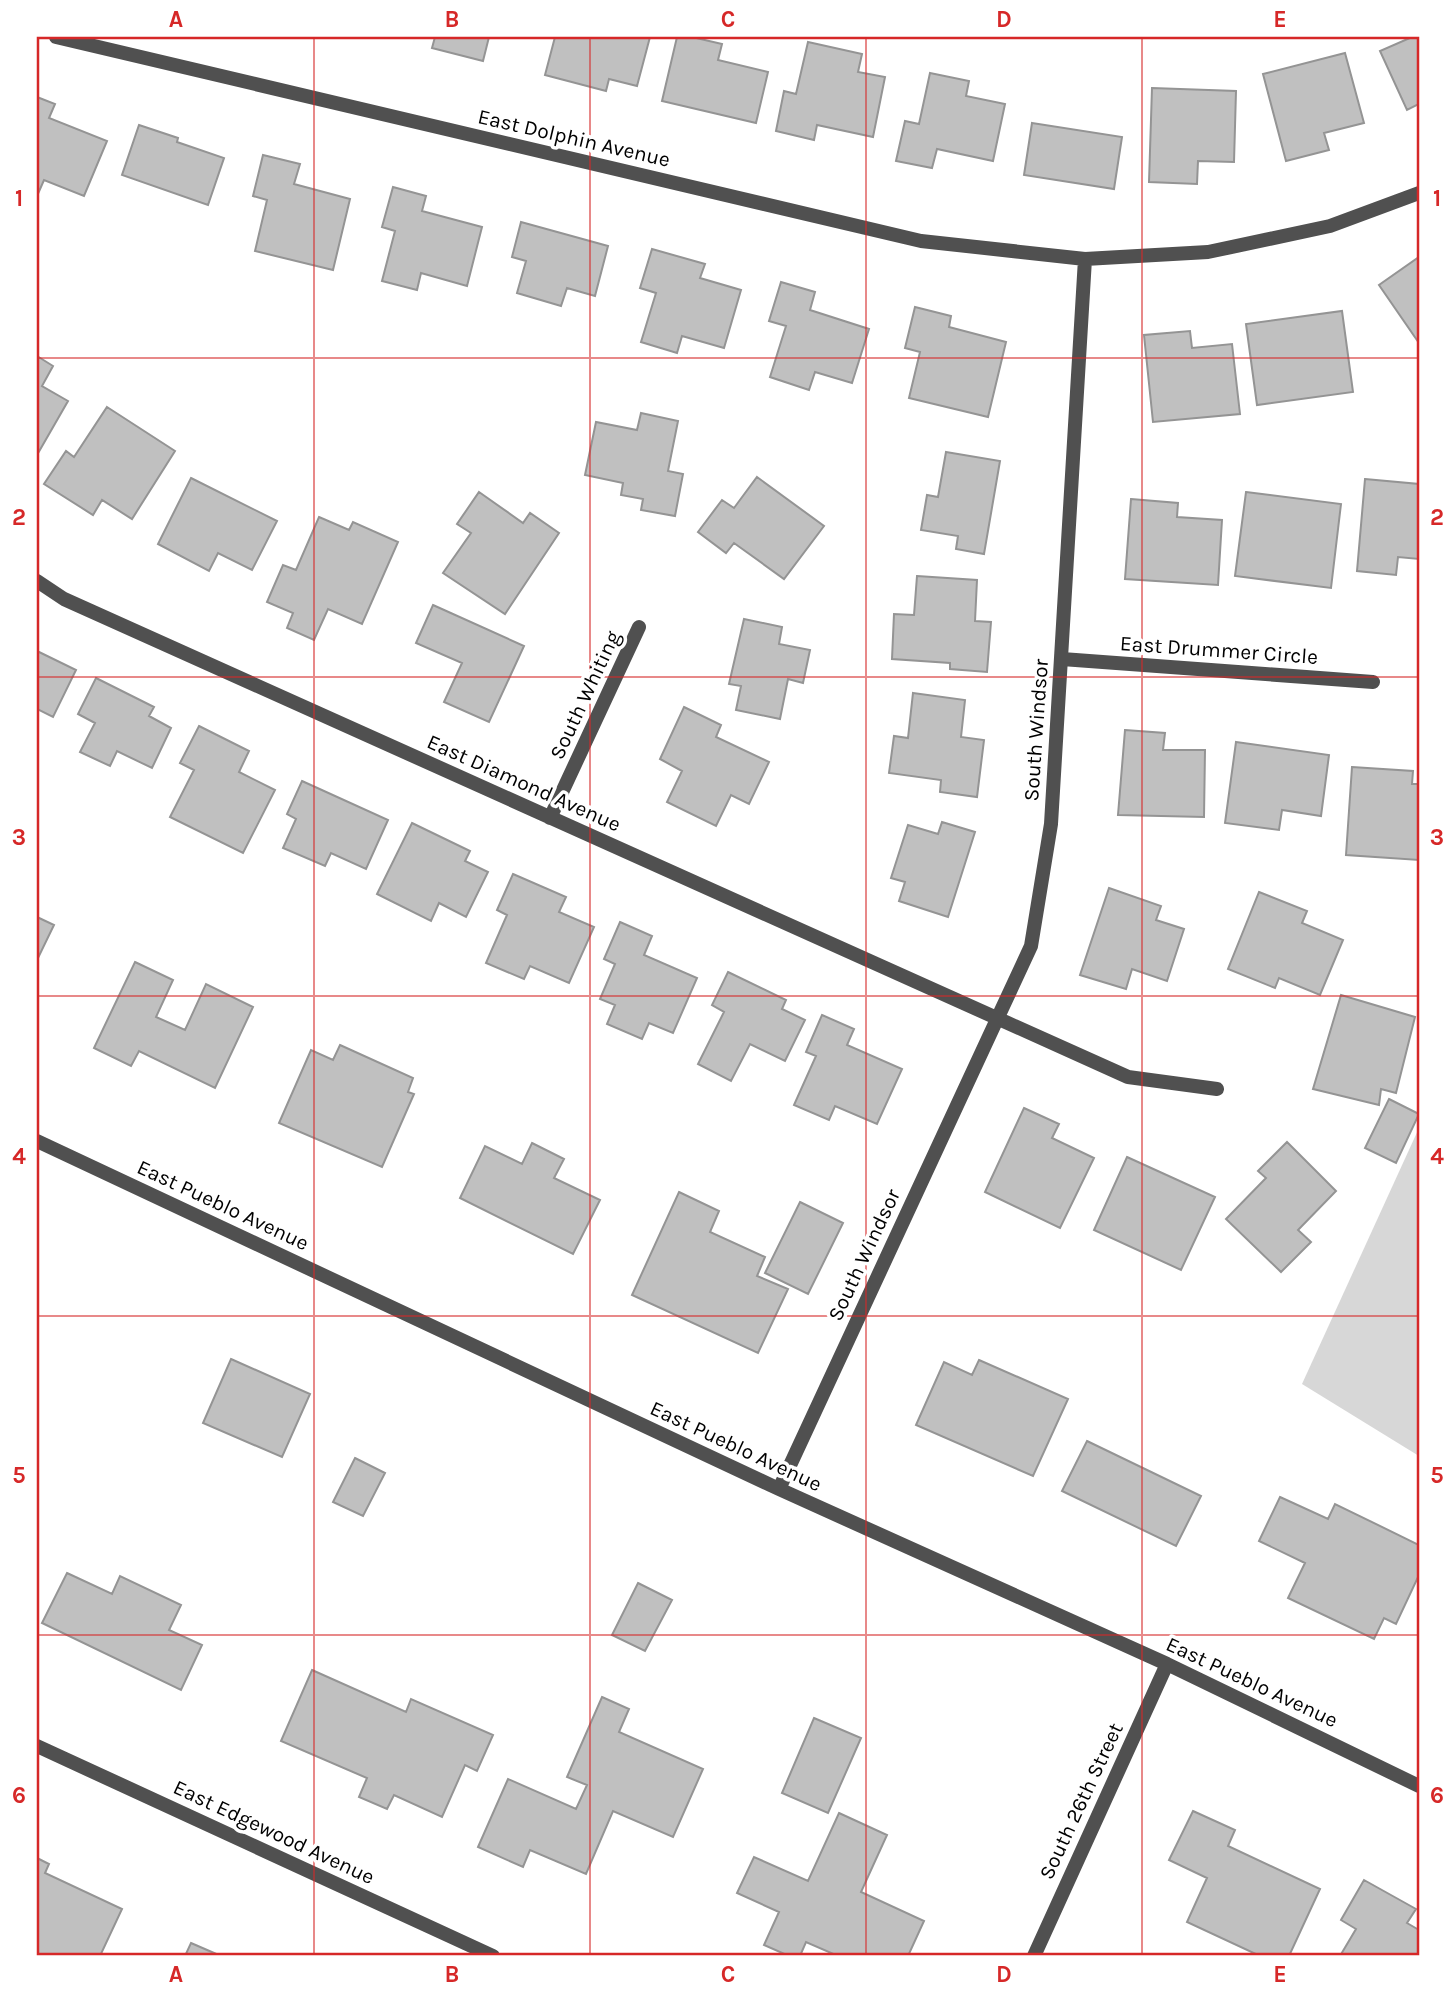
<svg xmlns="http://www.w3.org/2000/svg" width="1456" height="1993" font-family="Karla,sans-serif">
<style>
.green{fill:#d7d7d7}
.building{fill:#c0c0c0;stroke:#949494;stroke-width:2}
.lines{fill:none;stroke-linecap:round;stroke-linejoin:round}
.street{stroke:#505050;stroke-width:14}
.grid{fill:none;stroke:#d62828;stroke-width:2;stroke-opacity:0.55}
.labels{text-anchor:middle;stroke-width:7;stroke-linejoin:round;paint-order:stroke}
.street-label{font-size:21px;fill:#000;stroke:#fff}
.neatline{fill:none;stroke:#d62828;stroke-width:2.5}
.grid-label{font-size:23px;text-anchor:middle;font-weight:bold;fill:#d62828}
</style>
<rect width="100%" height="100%" fill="#fff"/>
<path class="green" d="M1419 1128V1456L1302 1384Z"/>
<path class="building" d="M435 37H489L483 61 432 48Z
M555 37H650L637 86 609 79 606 91 545 75Z
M677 37H692L722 44 718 60 768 72 756 123 662 101Z
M1412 37H1419V104L1407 110 1380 51Z
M808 42 862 54 858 72 885 77 873 137 817 125 814 140 776 131 784 91 796 94Z
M1345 53 1364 123 1324 133 1329 150 1286 161 1263 74Z
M930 73 969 81 966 96 1005 104 993 161 937 149 932 168 896 161 905 121 919 124Z
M1152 88 1236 91 1234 162 1198 161 1197 184 1149 182Z
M37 97 55 104 49 118 107 141 84 196 44 180 37 196Z
M1032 123 1122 137 1114 189 1024 175Z
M139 125 178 138 177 142 224 158 208 205 122 175Z
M263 155 300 164 294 184 350 199 333 270 255 251 267 200 253 196Z
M393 187 426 196 422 211 482 227 467 286 421 273 417 290 382 281 395 231 382 227Z
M521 222 608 246 595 296 567 288 561 306 517 293 526 261 512 257Z
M652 249 705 264 700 278 741 290 724 348 682 336 677 353 641 342 656 293 640 288Z
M1419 257V343L1379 285Z
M781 282 815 292 810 310 869 329 852 383 815 372 809 390 770 377 786 326 769 321Z
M915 307 951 316 949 327 1006 342 988 417 909 398 920 352 905 348Z
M1342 311 1353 392 1257 405 1246 324Z
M1190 331 1192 348 1232 344 1240 414 1153 422 1144 335Z
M37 356 53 366 42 386 68 401 37 455Z
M107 407 175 451 132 519 102 500 93 515 44 484 66 451 74 457Z
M641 413 678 421 668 471 683 474 675 516 641 510 643 499 621 495 623 483 585 475 596 422 637 430Z
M946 452 1000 461 984 554 956 549 958 536 921 530 927 495 938 497Z
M757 477 824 526 784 579 734 543 726 553 698 532 722 500 734 508Z
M191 478 277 521 252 570 218 553 209 571 158 544Z
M1365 479 1419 484V559L1398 557 1396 575 1357 571Z
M479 492 523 523 530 513 559 533 505 614 443 573 471 533 457 524Z
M1246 492 1341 504 1331 588 1235 576Z
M1131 499 1178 503 1177 517 1222 520 1218 585 1125 579Z
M319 517 349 530 353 522 398 542 362 624 328 609 314 640 287 628 293 613 267 602 283 565 296 570Z
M917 576 977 580 975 621 991 622 987 672 950 669V663L892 659 894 614 914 615Z
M433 605 524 646 489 722 444 702 462 663 416 643Z
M744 619 782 627 779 644 810 650 803 683 788 679 780 719 736 710 741 686 729 684Z
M37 651 76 670 53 717 37 709Z
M96 678 154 707 149 716 171 728 152 768 117 751 110 766 80 752 95 723 78 714Z
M913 693 965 700 961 737 984 740 977 797 940 792 941 780 889 773 894 736 908 738Z
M684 707 721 725 716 737 769 762 749 804 731 795 716 826 667 802 682 771 660 759Z
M199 726 249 751 239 772 275 790 243 853 170 817 194 770 180 763Z
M1125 730 1165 733 1163 750H1205L1204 817 1118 815Z
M1236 742 1329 755 1321 816 1282 810 1279 830 1225 823Z
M1352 767 1413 771 1412 784H1419V860L1346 855Z
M302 781 388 820 366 869 331 853 325 866 283 848 296 819 287 814Z
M942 822 975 832 948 917 899 901 905 882 891 878 908 825 938 834Z
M412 823 470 851 465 861 488 872 466 917 439 903 431 921 377 894Z
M513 874 566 897 559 912 594 927 569 983 530 966 524 979 486 963 507 915 497 910Z
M1109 888 1161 906 1156 920 1184 929 1167 981 1132 969 1126 989 1080 975Z
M1259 892 1307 911 1302 923 1343 940 1320 995 1279 978 1275 988 1228 969Z
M37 917 54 925 37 960Z
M620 922 652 936 644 955 697 978 673 1033 649 1023 642 1039 607 1024 615 1005 600 999 615 964 604 959Z
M135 962 173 980 156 1017 185 1030 206 984 253 1007 215 1088 139 1051 131 1066 94 1048Z
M728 972 786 1000 782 1009 805 1020 785 1061 750 1044 731 1081 698 1064 724 1012 712 1005Z
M1341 995 1415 1017 1396 1093 1381 1089 1379 1105 1313 1089Z
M822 1015 854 1029 847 1045 902 1069 877 1124 835 1106 829 1120 794 1105 816 1056 806 1052Z
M340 1045 413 1078 408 1092 414 1094 382 1167 279 1123 311 1050 333 1060Z
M1389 1099 1419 1114 1396 1163 1365 1148Z
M1024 1108 1059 1124 1052 1138 1094 1158 1060 1228 985 1192Z
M1287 1142 1336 1191 1298 1230 1311 1242 1281 1272 1226 1219 1266 1178 1258 1171Z
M532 1143 564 1159 554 1178 600 1200 573 1254 460 1198 485 1146 522 1164Z
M1127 1157 1215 1197 1181 1270 1094 1230Z
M679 1192 719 1211 710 1232 765 1257 757 1276 788 1289 758 1353 632 1295Z
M800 1202 843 1223 808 1294 765 1273Z
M231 1359 310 1394 282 1457 203 1423Z
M979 1360 1068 1399 1033 1476 916 1425 944 1362 972 1375Z
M1087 1441 1201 1496 1176 1546 1062 1491Z
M355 1458 385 1473 363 1516 333 1502Z
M1280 1497 1328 1519 1335 1504 1419 1545V1575L1396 1624 1384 1618 1374 1639 1288 1598 1305 1563 1259 1541Z
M67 1573 112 1594 120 1576 181 1605 169 1630 202 1645 181 1690 42 1623Z
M638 1583 672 1600 645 1651 612 1635Z
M312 1670 406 1712 411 1699 493 1735 477 1771 465 1765 442 1817 394 1795 387 1809 359 1797 367 1778 281 1741Z
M602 1697 629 1709 619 1732 703 1769 673 1837 613 1811 586 1874 530 1850 523 1867 478 1847 508 1779 576 1809 587 1785 567 1777Z
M814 1718 861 1738 828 1813 782 1793Z
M1193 1811 1235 1830 1228 1846 1320 1889 1289 1956H1260L1187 1922 1207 1878 1169 1860Z
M839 1813 887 1835 861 1892 924 1921 908 1956H838L806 1942 800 1956H789L764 1945 779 1912 737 1893 754 1857 808 1881Z
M37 1858 49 1864 45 1873 122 1909 100 1956H37Z
M1364 1880 1416 1909 1407 1923 1419 1930V1956H1340L1356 1929 1341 1920Z
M191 1943 221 1956H185Z"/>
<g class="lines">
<path class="street" d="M56 37 921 241 1085 259 1208 252 1330 226 1419 193
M37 581 64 599 1128 1077 1217 1089
M1062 659 1373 682
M550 818 639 627
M37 1141 779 1489 1167 1664 1419 1786
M779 1489 1031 946 1051 824 1085 259
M37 1746 493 1956
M1034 1956 1167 1664"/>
</g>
<path class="grid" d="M314 37V1956M590 37V1956M866 37V1956M1142 37V1956M37 358H1419M37 677H1419M37 996H1419M37 1316H1419M37 1635H1419"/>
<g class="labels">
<g class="street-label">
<text transform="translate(574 138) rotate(13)" y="7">East Dolphin Avenue</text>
<text transform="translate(1219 650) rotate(4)" y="7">East Drummer Circle</text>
<text transform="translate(585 695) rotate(-65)" y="7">South Whiting</text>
<text transform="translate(1036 730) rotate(-86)" y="7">South Windsor</text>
<text transform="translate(524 783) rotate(24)" y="7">East Diamond Avenue</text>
<text transform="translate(223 1205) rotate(25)" y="7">East Pueblo Avenue</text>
<text transform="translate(864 1255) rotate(-65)" y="7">South Windsor</text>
<text transform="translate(736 1446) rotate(25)" y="7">East Pueblo Avenue</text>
<text transform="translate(1252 1682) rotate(25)" y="7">East Pueblo Avenue</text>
<text transform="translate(1081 1801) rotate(-65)" y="7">South 26th Street</text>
<text transform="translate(274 1832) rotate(25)" y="7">East Edgewood Avenue</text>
</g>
</g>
<rect width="1456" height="1993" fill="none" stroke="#ffffff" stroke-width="77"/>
<rect x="38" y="38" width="1380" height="1916" class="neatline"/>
<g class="grid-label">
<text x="176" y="27">A</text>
<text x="452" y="27">B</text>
<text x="728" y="27">C</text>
<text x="1004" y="27">D</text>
<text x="1280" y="27">E</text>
<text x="19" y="206">1</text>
<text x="1437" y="206">1</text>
<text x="19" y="525">2</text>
<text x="1437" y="525">2</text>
<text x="19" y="845">3</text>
<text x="1437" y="845">3</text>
<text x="19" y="1164">4</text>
<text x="1437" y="1164">4</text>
<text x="19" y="1483">5</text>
<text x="1437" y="1483">5</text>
<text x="19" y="1803">6</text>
<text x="1437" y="1803">6</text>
<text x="176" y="1982">A</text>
<text x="452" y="1982">B</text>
<text x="728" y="1982">C</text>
<text x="1004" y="1982">D</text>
<text x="1280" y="1982">E</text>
</g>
</svg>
